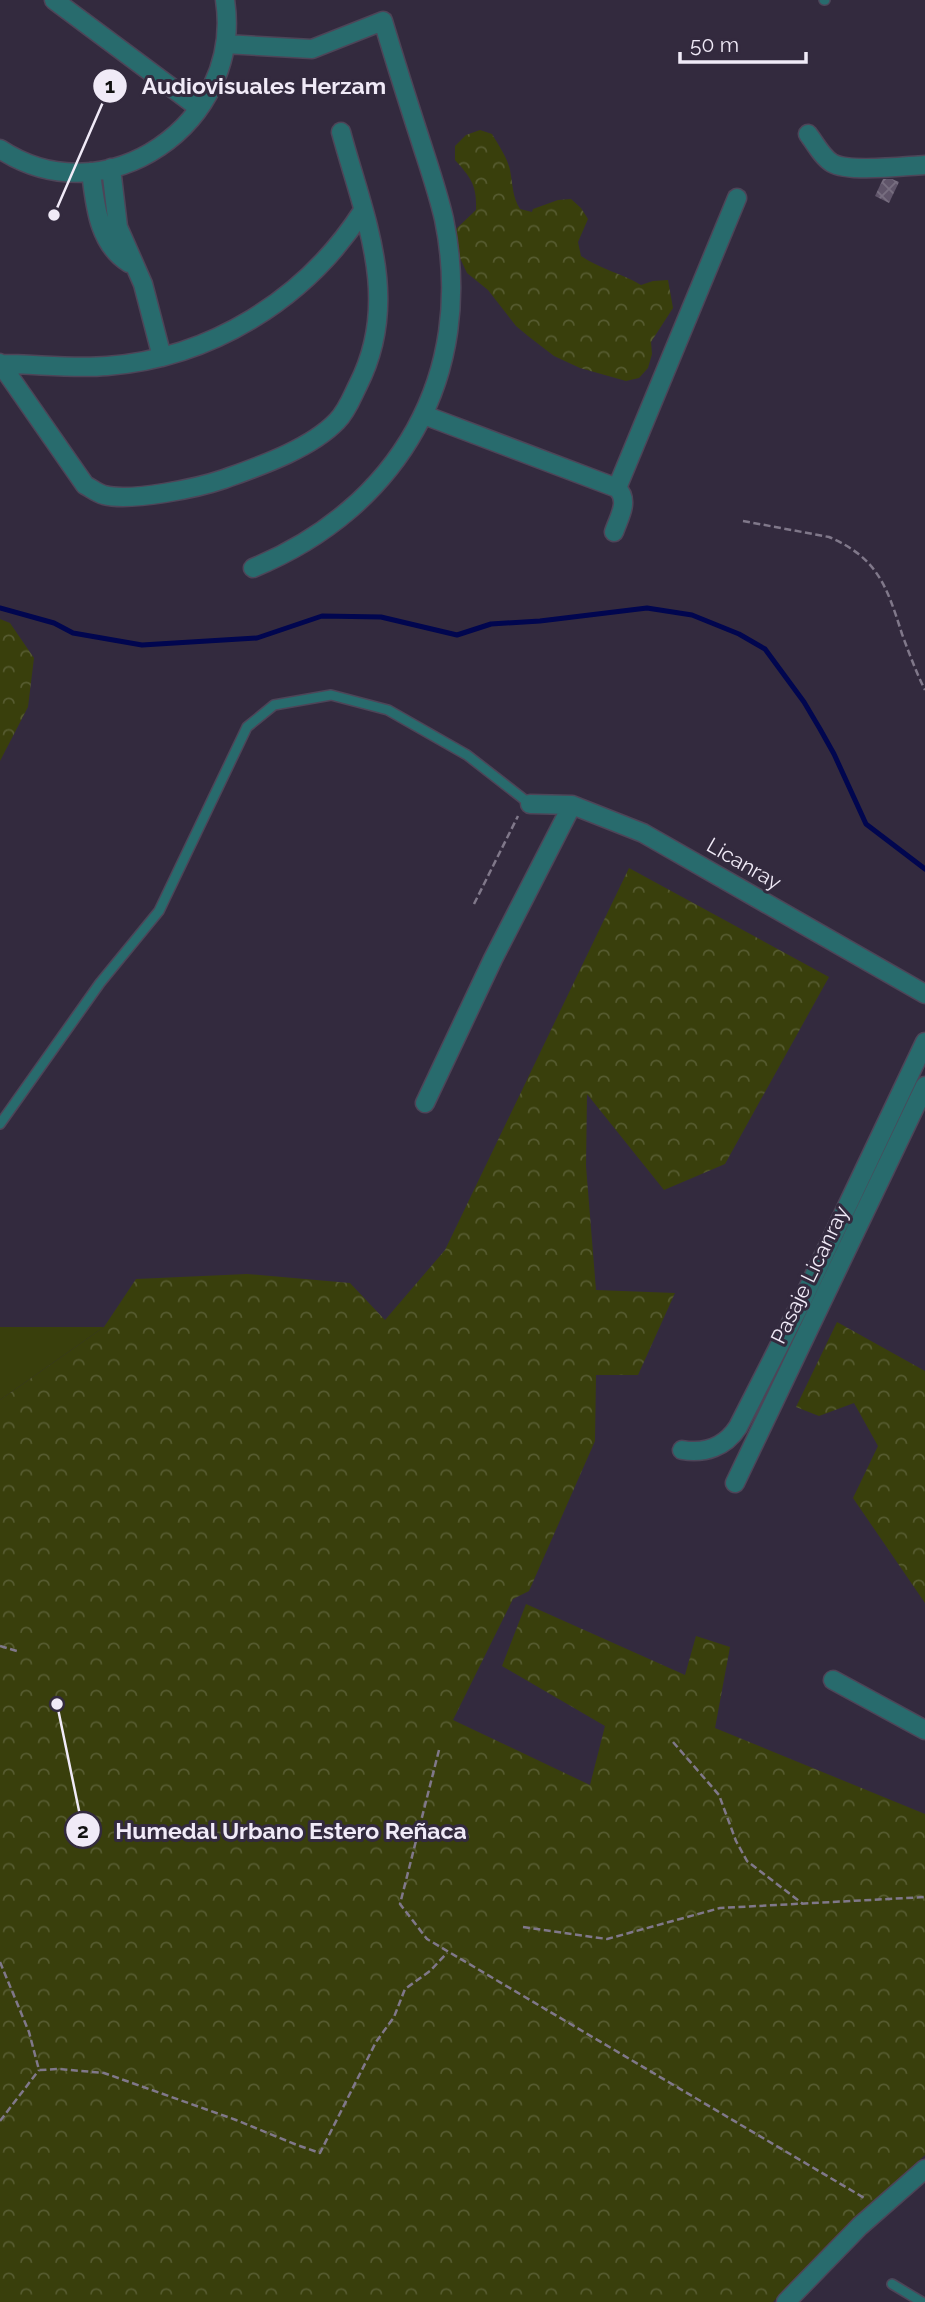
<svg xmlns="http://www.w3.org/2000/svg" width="925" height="2302" font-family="Raleway,sans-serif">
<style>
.green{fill:#393f0c}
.forest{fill:url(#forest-crowns)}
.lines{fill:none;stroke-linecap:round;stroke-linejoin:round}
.stream{stroke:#01064f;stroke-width:5}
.building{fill:url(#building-cross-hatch)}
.lane-casing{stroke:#4d4558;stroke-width:12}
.street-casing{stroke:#4d4558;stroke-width:21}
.path{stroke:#80788a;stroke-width:2.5;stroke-dasharray:7 3.5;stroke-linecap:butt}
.lane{stroke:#286b6d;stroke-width:9}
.street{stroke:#286b6d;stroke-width:18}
.labels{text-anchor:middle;stroke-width:6;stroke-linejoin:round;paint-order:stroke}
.street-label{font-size:21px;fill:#f0eaf7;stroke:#332a3e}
.leader{fill:none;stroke:#f0eaf7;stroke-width:2.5}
.callout-dot{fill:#f0eaf7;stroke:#332a3e;stroke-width:2.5}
.mark-label{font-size:21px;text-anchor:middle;font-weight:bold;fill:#111}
.callout-label{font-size:23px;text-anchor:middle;font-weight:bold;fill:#f0eaf7;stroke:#332a3e;stroke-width:6;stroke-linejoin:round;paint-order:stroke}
</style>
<defs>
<pattern id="forest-crowns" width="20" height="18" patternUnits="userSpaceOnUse" patternTransform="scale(1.75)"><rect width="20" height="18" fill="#393f0c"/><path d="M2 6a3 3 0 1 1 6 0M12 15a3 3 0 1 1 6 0" fill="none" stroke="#565b30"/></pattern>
<pattern id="building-cross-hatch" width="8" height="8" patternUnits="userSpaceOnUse" patternTransform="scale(1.75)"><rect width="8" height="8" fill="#60556a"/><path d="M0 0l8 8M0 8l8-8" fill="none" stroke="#776e80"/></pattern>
</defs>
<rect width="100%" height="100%" fill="#332a3e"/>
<path class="green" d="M0 1327H104L0 1400Z"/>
<path class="forest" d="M480 130 492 134C499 146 507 157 510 170 513 185 512 196 520 209L532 212 533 209 558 200 571 199 581 208 588 219 578 242 581 256C600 269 621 273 641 285L653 281 668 280 673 308 651 342 652 354 648 368 639 378 626 381 580 368 554 356 528 336 516 326 488 290 467 273 460 258 456 229 476 210C477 185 471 178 455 160V146L466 135Z
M0 619 10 623 34 658 28 707 0 761Z
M629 868 829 977 725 1164 664 1190 587 1094 586 1166 596 1290 675 1293 638 1375H596L595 1441 529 1591 513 1599 453 1720 590 1785 605 1726 502 1666 526 1604 685 1675 696 1636 730 1647 715 1728 925 1814V2155L860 2214 773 2302H0V1400L104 1327 136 1279 247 1274 350 1283 385 1320 445 1250Z
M837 1322 925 1371V1603L853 1498 878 1446 854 1403 819 1416 796 1407Z"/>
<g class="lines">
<path class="stream" d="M0 608 54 623 73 633 142 645 257 638 322 616 381 617 457 635 491 624 540 621 647 608 692 615 739 634 765 649 804 702 820 729 834 754 866 824 925 869"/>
</g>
<path class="building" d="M883 179H892L899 182 889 203 875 196Z"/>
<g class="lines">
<defs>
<path id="lane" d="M824 0H825
M0 1124 100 983 159 911 247 727 274 705 331 695 388 710 467 755 530 804
M892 2284 922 2302"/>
<path id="street" d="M54 0 199 108
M225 44 312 49 383 21C395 61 408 102 421 142 429 167 438 193 444 219 476 375 399 508 253 568
M808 134C815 143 822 157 832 163 849 173 904 166 925 165
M0 149C106 219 244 123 225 0
M111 168 118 227 143 284 162 357
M91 172C95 204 98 244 129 263
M0 363 85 485C91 488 97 493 104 495 131 502 198 488 224 479 260 466 310 449 337 421 347 411 352 397 358 385 402 299 364 217 341 132
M1 364C36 364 72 369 107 366 211 358 306 299 362 212
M424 415 617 488C630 501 619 517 614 532
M617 488 737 198
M530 804 572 805 643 833 925 994
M425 1103 493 959 572 805
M682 1450C705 1454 725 1447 738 1427L802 1301 925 1042
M735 1483 925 1086
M833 1680 925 1730
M786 2302 860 2226 925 2169"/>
</defs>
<use href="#lane" class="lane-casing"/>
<use href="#street" class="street-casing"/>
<path class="path" d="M743 521 829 537C878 558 887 587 902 634 909 653 916 672 925 690
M474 904 518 816
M0 1646 17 1651
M673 1742 719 1795 736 1841 747 1861 803 1904
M439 1750 400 1904 427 1939 866 2199
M523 1927 607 1939 720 1908 925 1897
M0 1962 29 2032 39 2070 59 2069 104 2073 236 2120 297 2145 320 2153 376 2042 394 2017 405 1989 430 1971 447 1953
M0 2121 39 2070"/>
<use href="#lane" class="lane"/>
<use href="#street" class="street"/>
</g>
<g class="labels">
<g class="street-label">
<text transform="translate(744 864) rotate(30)" y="7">Licanray</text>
<text transform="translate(810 1275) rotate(-64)" y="7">Pasaje Licanray</text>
</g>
</g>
<path class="leader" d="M54 215L110 86M57 1704L83 1830"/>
<g class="callout-dot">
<circle cx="54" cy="215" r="7"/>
<circle cx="57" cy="1704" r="7"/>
<circle cx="110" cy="86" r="18"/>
<circle cx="83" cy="1830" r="18"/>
</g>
<g class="mark-label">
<text x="110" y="93">1</text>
<text x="83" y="1838">2</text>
</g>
<g class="callout-label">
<text x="264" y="94">Audiovisuales Herzam</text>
<text x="291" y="1839">Humedal Urbano Estero Reñaca</text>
</g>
<path d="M680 52v10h126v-10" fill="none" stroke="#f0eaf7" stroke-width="3.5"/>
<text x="690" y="52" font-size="21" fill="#f0eaf7" stroke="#332a3e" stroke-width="5" paint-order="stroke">50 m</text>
</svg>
